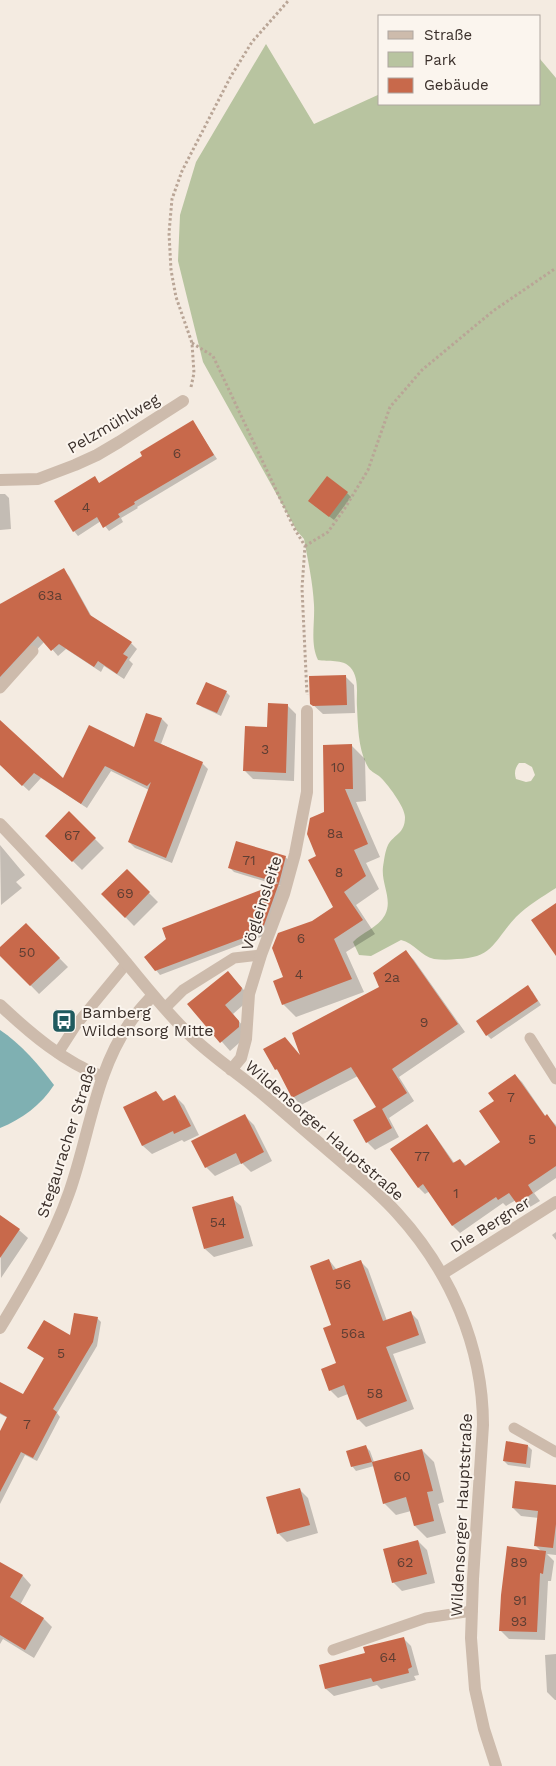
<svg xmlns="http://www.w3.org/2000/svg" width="556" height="1766" font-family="'Work Sans',sans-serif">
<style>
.green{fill:#b8c4a0;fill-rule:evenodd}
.water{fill:#7fb0b2}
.shadow{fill:#0003}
.building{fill:#c8694b}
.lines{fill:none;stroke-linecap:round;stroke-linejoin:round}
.path{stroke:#b9a596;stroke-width:3;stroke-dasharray:2.5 2.5;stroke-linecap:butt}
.lane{stroke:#cdbbac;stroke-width:11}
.street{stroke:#cdbbac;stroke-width:12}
.labels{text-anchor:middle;stroke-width:4;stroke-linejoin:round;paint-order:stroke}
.number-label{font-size:14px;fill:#5e3e33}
.street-label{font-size:16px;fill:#3b302b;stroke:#fbf5ee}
.poi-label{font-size:16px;fill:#3b302b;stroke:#fbf5ee;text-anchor:start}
</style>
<rect width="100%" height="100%" fill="#f4ebe1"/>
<path class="green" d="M266 44 314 124 380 94V104H540V59L556 78V888C542 897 528 905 516 917 494 940 494 958 457 959 449 960 441 960 434 959 421 956 414 943 401 940L371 956 359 955 353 942C362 932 378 928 385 915 393 899 381 884 383 867 384 861 385 851 388 845 394 834 405 834 405 817 405 807 387 783 379 776 375 773 370 771 368 767 358 750 358 726 357 707 356 694 360 678 350 667 343 659 328 662 318 660 310 644 315 623 314 605 313 583 308 561 304 539L297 531 203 362 178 261 180 215 196 162ZM519 763H525L532 767 535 775 531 781 526 782 516 779C514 773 515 768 519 763Z"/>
<path class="water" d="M0 1030C21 1044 39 1065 54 1085 41 1105 22 1119 0 1128Z"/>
<path class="shadow" d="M193 422 217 459 137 507 138 508 121 518 123 522 109 531 101 521 78 536 74 531 94 478 100 484 144 456Z
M347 493 351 497 334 520 314 505Z
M0 494H5L9 498 11 529 0 530Z
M63 570 69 576 93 619 131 643 137 649 129 660 133 664 124 679 104 666 101 672 66 649 58 656 45 641 0 689V603L1 605Z
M345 676 354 685 355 713 323 714 311 703Z
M226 692 230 696 221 716 202 707 198 703Z
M287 705 296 714 294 781 253 779 245 771Z
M147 715 162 719 168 725 161 744 202 763 208 769 172 863 135 848 129 842 149 790 111 771 87 808 41 778 29 791 0 764V721L64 780 135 749Z
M352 746 365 759 366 801 356 802 380 857 366 863 379 889 356 905 375 934 346 952 364 992 296 1017 283 1004 284 978 312 922 334 908 318 856 326 813Z
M69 813 104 848 82 870 47 836Z
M0 845 25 875 16 882 22 888 1 905Z
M285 857 290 861 283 886 279 885 282 888 266 935 160 975 156 970 277 885 234 872 230 868Z
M127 871 158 902 134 926 103 894Z
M26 924 68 967 39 994 0 954V949Z
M406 952 414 960 465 1032 399 1077 414 1101 389 1118 399 1137 375 1150 367 1142 378 1108 358 1076 301 1105 293 1097 282 1075 276 1069 302 1058 381 988Z
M228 972 251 998 233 1014 247 1031V1036L230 1051 189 1004Z
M532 991 541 1005 491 1039 487 1035Z
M515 1075 522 1082 546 1117 547 1116 556 1125V1178L534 1193 540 1201 525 1210 516 1200 506 1206 503 1203 460 1233 453 1226 430 1191 425 1194 418 1187 426 1126 433 1133 455 1164 460 1160 467 1166 502 1142 496 1101Z
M156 1093 165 1102 175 1096 184 1105 199 1135 184 1142 182 1140 152 1154 143 1146 125 1108Z
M245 1116 254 1125 272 1161 251 1172 242 1163 215 1176 206 1167Z
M232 1198 241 1206 253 1246 214 1257 205 1249Z
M0 1216 19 1230 28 1238 1 1278Z
M556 1232V1240L552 1235Z
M329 1260 337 1270 360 1261 368 1269 387 1321 410 1312 418 1320 426 1343 393 1354 414 1409 366 1427 358 1419 348 1394 338 1398 330 1390 338 1364 333 1326Z
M97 1318 101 1322 97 1346 57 1413 60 1417 37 1461 25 1455 0 1504V1433L8 1418 0 1414V1383L23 1395 45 1359 28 1348 71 1337Z
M528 1446 532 1450 530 1468 508 1465 504 1461Z
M366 1447 370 1451 374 1462 422 1450 434 1462 444 1502 438 1504 446 1533 427 1538 415 1526 411 1511 396 1515 384 1503 374 1466 356 1471 352 1466Z
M556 1488V1555L547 1554 554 1561 551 1581H548L545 1640 509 1639 500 1630 542 1552 535 1545 539 1518 521 1516 513 1508Z
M299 1489 308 1498 318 1533 287 1542 278 1533Z
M418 1541 427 1550 435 1583 402 1591 393 1582Z
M0 1563 23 1576 31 1585 20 1605 44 1619 52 1627 34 1658 3 1639 0 1644Z
M403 1638 411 1646 419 1675 414 1676 416 1680 381 1689 377 1685 334 1696 326 1689 320 1665 366 1654Z
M556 1654V1700H555L547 1692 545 1655Z"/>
<path class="building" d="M193 420 214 455 134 502 135 504 118 514 120 517 103 528 97 517 73 532 54 501 95 476 99 483 142 456 140 452Z
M327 476 348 492 329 517 308 501Z
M64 568 90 615 132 642 123 654 128 657 117 674 98 661 94 667 59 644 51 651 38 636 0 677V604Z
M346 675 347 705 313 706 310 704 309 676Z
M206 682 227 691 217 713 196 704Z
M268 703 288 704 286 773 243 771 245 726 267 727Z
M146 713 162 718 154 741 203 762 166 858 128 842 151 782 147 786 105 766 81 804 34 773 22 786 0 765V720L63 778 89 725 134 747Z
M352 744 353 789H345L368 844 354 850 366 876 344 892 363 920 334 939 352 979 282 1005 273 981 283 977 272 948 278 933 312 921 333 907 308 860 316 856 307 834 310 818 324 812 323 745Z
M69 811 96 838 72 862 45 836Z
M236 841 286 856 279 883 228 868Z
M127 869 150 892 125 918 101 894Z
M279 883 262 931 155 971 144 957 166 939 162 928Z
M556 903V956L531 920Z
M26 923 60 958 30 986 0 956V947Z
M406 950 458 1024 392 1069 407 1093 382 1109 392 1128 366 1143 353 1120 376 1107 351 1067 292 1098 277 1069 275 1070 263 1049 285 1037 300 1055 292 1033 379 987 373 973Z
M228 971 242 988 241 991 225 1005 239 1021V1027L220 1043 187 1004Z
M528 985 538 1001 486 1036 476 1021Z
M515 1074 545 1116 547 1114 556 1127V1166L528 1185 533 1193 517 1204 509 1193 498 1200 496 1197 452 1226 423 1184 418 1188 390 1149 427 1124 453 1163 460 1159 465 1166 500 1142 479 1111 494 1101 488 1093Z
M156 1091 163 1101 175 1095 191 1126 174 1134 173 1131 142 1146 123 1107Z
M245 1114 264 1152 241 1164 236 1153 205 1168 191 1141Z
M233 1196 244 1238 204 1249 192 1207Z
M0 1215 20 1229 0 1258Z
M329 1259 333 1270 361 1260 383 1321 411 1311 419 1335 386 1347 407 1401 357 1420 344 1385 329 1391 321 1369 336 1363 323 1328 331 1325 310 1266Z
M74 1313 98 1317 93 1342 53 1409 57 1412 33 1458 21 1452 0 1492V1431L7 1417 0 1413V1382L23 1394 44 1358 27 1348 44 1320 70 1335Z
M506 1441 528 1445 526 1464 503 1461Z
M366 1445 372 1462 351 1467 346 1451Z
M422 1449 433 1491 427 1492 434 1521 414 1526 406 1497 383 1504 372 1462Z
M515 1481 556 1485V1524L553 1548 534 1546 538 1511 512 1508Z
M300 1488 310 1525 277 1534 266 1497Z
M418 1540 427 1574 392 1583 383 1549Z
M507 1546 546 1551 543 1574 540 1573 537 1632 499 1631 501 1595Z
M0 1562 23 1575 10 1597 44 1618 25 1650 0 1635Z
M404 1637 412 1667 408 1669 409 1673 373 1682 371 1678 325 1689 319 1665 365 1653 363 1647Z"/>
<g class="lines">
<path class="path" d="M192 343 213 356 294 528 305 546 302 588 307 695
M191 387 194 373 192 343 176 297 171 270 169 233 172 199 182 171 231 76 252 42 289 0
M305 546 328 532 345 508 368 470 390 407 422 370 493 311 556 268"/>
<path class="lane" d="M0 688 33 651
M165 1008 183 990 234 958 261 955
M530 1038 556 1079
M58 1053 76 1025 127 963
M514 1428 556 1452
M333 1650 426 1618 472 1611"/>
<path class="street" d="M0 480 38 479 75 465 97 455 119 442 183 401
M0 824C38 864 77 905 113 947 139 977 163 1010 192 1037 215 1059 242 1076 266 1097 285 1113 304 1130 323 1146 348 1168 375 1188 397 1213 450 1271 483 1346 483 1425L473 1579 471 1638 475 1689 484 1729 496 1766
M0 1005C31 1034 64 1062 103 1077
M231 1070 241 1058 246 1039 249 994 261 955 284 894 295 854 307 792V711
M442 1274 556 1202
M0 1328C26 1285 52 1241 69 1193 89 1137 95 1073 129 1024 136 1013 145 1004 153 995"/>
</g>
<defs>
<symbol id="bus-square" viewBox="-11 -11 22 22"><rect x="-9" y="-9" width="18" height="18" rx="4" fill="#1f5a5e" stroke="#fbf5ee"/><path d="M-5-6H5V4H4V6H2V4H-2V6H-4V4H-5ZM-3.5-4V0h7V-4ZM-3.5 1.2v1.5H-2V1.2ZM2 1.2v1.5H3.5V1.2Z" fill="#fff"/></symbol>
</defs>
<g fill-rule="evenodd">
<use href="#bus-square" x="50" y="1007" width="28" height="28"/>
</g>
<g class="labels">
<g class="number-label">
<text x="177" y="458">6</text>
<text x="86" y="512">4</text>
<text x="50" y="600">63a</text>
<text x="265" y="754">3</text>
<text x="338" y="772">10</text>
<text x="335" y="838">8a</text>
<text x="72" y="840">67</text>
<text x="249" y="865">71</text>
<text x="339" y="877">8</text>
<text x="125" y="898">69</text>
<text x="301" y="943">6</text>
<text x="27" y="957">50</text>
<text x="299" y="979">4</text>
<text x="392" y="982">2a</text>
<text x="424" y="1027">9</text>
<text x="511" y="1102">7</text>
<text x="532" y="1144">5</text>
<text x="422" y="1161">77</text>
<text x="456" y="1198">1</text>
<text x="218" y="1227">54</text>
<text x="343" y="1289">56</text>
<text x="353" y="1338">56a</text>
<text x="61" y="1358">5</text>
<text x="375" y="1398">58</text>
<text x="27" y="1429">7</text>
<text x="402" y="1481">60</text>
<text x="405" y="1567">62</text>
<text x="519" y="1567">89</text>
<text x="520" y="1605">91</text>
<text x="519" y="1626">93</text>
<text x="388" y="1662">64</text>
</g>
<g class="street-label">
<text transform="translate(113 423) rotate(-30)" y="6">Pelzmühlweg</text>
<text transform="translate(261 903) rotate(-72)" y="6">Vögleinsleite</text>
<text transform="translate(325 1130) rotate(41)" y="6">Wildensorger Hauptstraße</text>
<text transform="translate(66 1141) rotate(-72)" y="6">Stegauracher Straße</text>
<text transform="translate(490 1224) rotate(-32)" y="6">Die Bergner</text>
<text transform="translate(461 1515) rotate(-87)" y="6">Wildensorger Hauptstraße</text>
</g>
<g class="poi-label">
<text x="82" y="1018">Bamberg<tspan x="82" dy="18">Wildensorg Mitte</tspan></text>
</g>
</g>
<rect x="378" y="15" width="162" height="90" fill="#fbf5ee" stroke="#aea6a0"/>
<rect x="388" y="31" width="25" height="8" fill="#cdbbac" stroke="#aea6a0"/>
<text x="424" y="40" font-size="15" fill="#3b302b">Straße</text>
<rect x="388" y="52" width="25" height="15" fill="#b8c4a0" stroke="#aea6a0"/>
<text x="424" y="65" font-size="15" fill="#3b302b">Park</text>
<rect x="388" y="78" width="25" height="15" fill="#c8694b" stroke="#aea6a0"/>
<text x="424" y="90" font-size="15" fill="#3b302b">Gebäude</text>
</svg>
